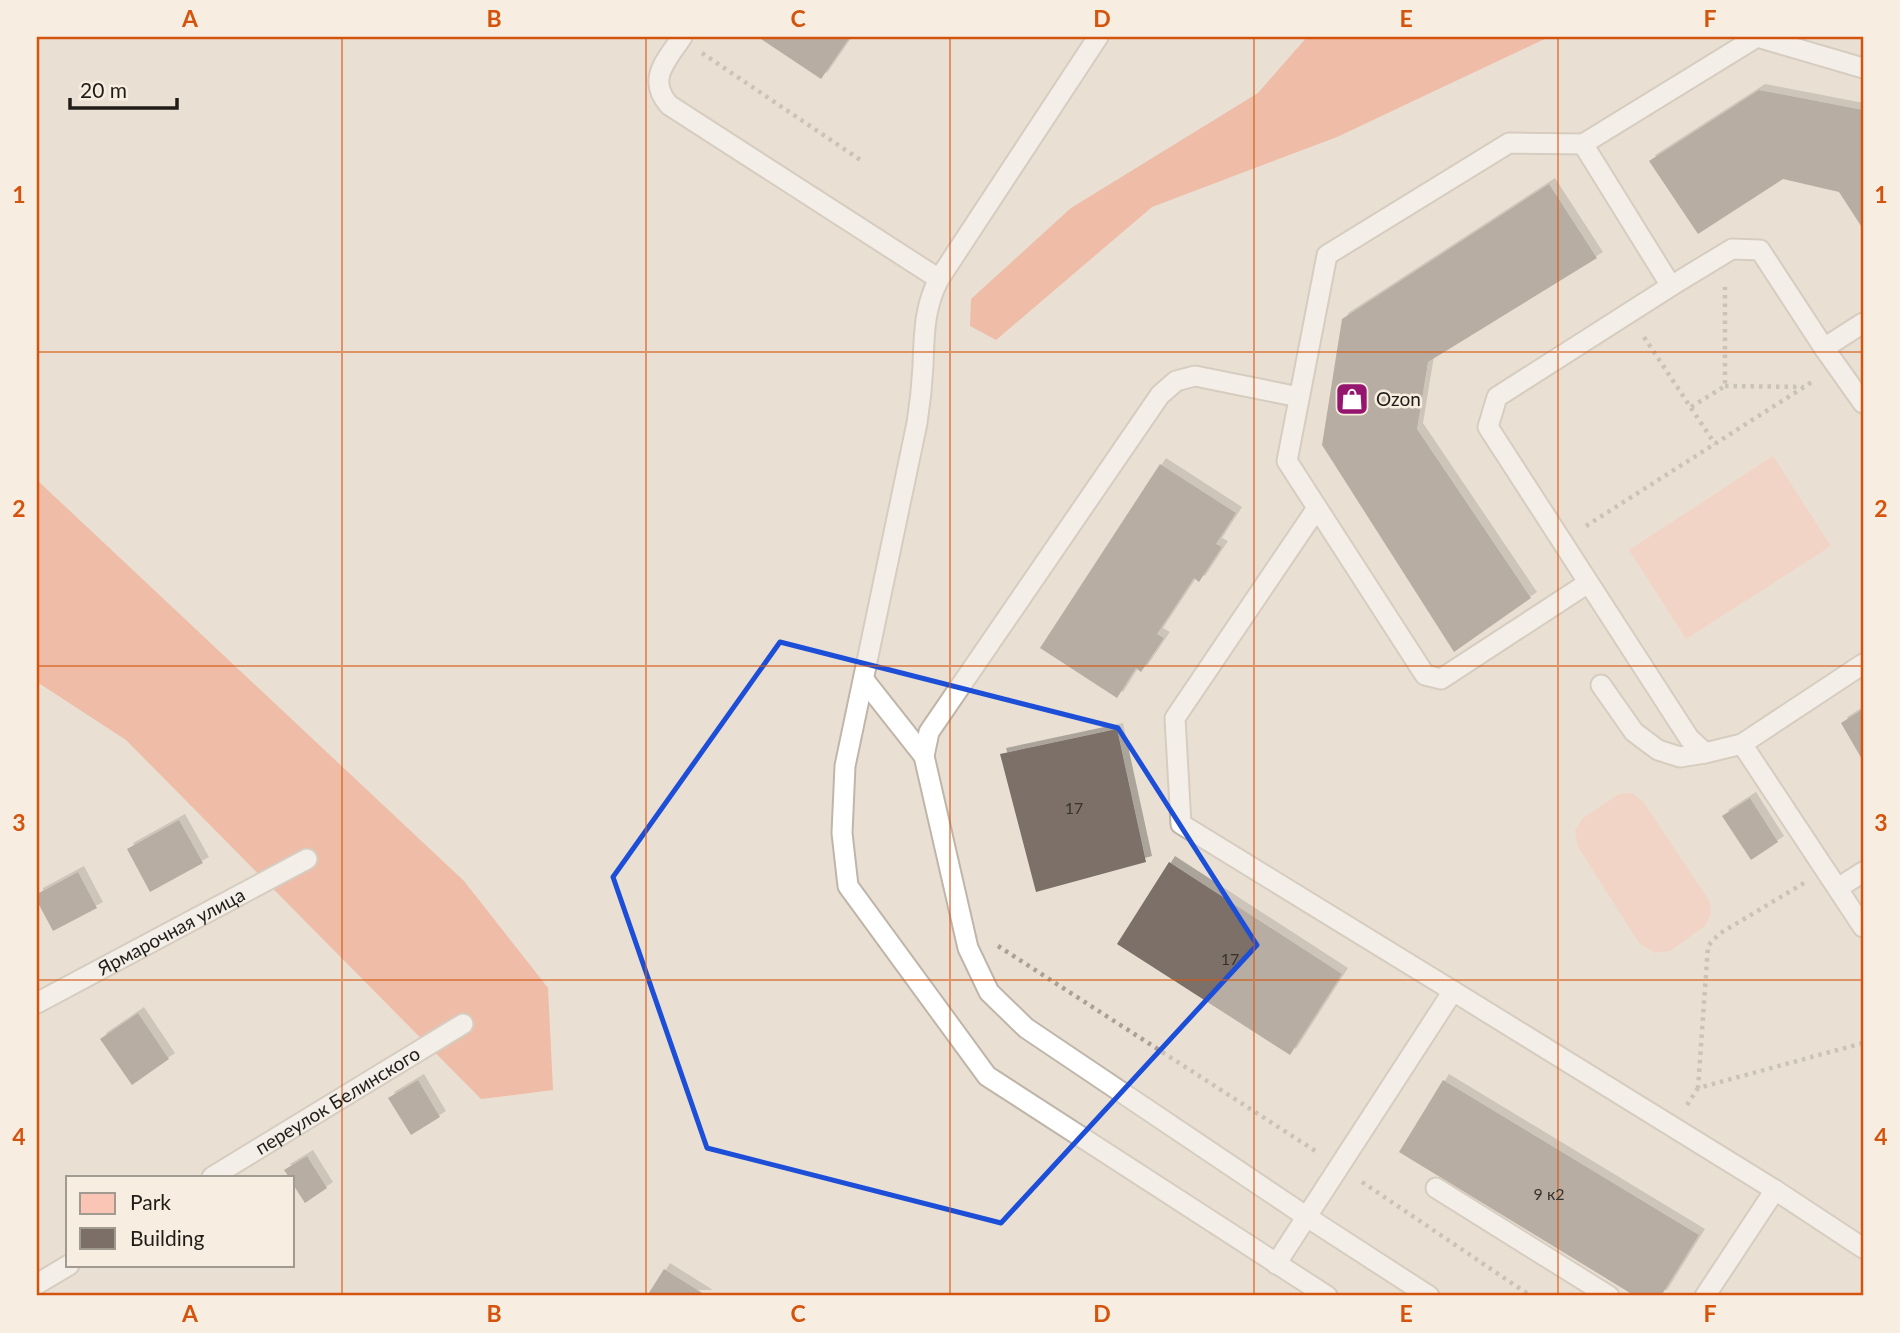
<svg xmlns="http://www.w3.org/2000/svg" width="1900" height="1333" font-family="Lato,sans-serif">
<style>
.green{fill:#fac5b5}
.forest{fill:#f39071}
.building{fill:#7b6f67;filter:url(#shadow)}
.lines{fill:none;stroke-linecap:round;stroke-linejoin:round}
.lane-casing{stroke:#bfb5a9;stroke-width:23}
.path{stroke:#a9a197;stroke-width:4.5;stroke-dasharray:3.5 5;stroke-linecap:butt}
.lane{stroke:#fff;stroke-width:19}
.marked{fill:none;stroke:#1d4ed8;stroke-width:5;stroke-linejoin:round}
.grid{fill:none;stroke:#d4530d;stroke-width:2;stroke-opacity:0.55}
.labels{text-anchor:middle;stroke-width:5;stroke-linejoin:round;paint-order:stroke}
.number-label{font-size:16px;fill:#37322c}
.poi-label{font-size:19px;fill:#201d18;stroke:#f7ede0;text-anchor:start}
.street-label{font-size:19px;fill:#201d18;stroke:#f7ede0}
.neatline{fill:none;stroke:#d4530d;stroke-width:2.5}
.grid-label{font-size:23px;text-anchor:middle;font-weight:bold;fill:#d4530d}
</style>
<defs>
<filter id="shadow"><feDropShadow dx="6" dy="-6" stdDeviation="0" flood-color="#0004"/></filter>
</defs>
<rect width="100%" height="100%" fill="#e9e0d3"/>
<path class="green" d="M1773 456 1831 546 1686 639 1629 550Z
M1632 793 1642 800 1710 902 1711 914 1705 926 1670 951 1655 953 1639 943 1578 847 1575 831 1583 818 1619 794Z"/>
<path class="forest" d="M1307 37H1549L1337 137 1152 207 996 340 970 326 971 299 1071 208 1258 93Z
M37 480 464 881 548 988 553 1090 481 1099 126 740 37 682Z"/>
<path class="building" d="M758 37H850L821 79Z
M1759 90 1863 110V229L1839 192 1783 179 1698 234 1649 161Z
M1549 184 1597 258 1428 362 1417 429 1531 598 1454 652 1322 445 1342 319Z
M1160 464 1236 513 1216 544 1222 547 1199 582 1194 578 1157 634 1164 638 1141 672 1136 668 1117 698 1040 648Z
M1863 709V761L1841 723Z
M1117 729 1146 862 1036 892 1000 754Z
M1750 798 1778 842 1751 860 1722 816Z
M179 820 203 863 150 892 127 849Z
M1169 862 1342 974 1290 1055 1117 944Z
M78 872 97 908 53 931 37 901V894Z
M138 1013 169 1059 132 1085 100 1039Z
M418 1080 440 1117 411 1135 388 1098Z
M1443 1080 1699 1235 1661 1296H1635L1399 1152Z
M307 1156 327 1188 305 1203 292 1183V1177H289L284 1170Z
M664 1269 707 1296H647Z"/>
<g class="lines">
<defs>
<g id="lane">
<path d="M682 37C667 60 646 79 669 105L939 279 1098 37"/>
<path d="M1583 144 1509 143 1327 255 1287 461 1425 675 1441 679 1588 583"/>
<path d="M939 279C924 307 924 335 923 366 922 385 920 404 917 423L845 766 842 833 848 886 987 1076 1327 1296"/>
<path d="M1671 286 1583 144 1757 37 1863 68"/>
<path d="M1824 348 1863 323"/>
<path d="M1299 397 1195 376 1176 381 1160 395 929 732 924 756 968 948 989 992 1026 1028 1307 1217 1429 1296"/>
<path d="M1863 403 1824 348 1760 250 1732 249 1671 286 1497 397 1488 427 1689 738 1705 753 1742 744 1863 664"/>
<path d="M1317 508 1175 718 1181 824 1453 991"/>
<path d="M864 680 924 756"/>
<path d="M1601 685 1634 732 1658 750 1680 757 1705 753"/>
<path d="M1742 744 1863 927"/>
<path d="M1838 888 1863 872"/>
<path id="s1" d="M37 1003 307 859"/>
<path id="s2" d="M212 1177 463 1024"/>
<path d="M1436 1188 1609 1296"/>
<path d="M1276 1264 1453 991 1775 1190 1863 1248"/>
<path d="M37 1284 69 1265"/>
<path d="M1705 1296 1775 1190"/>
</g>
</defs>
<use href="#lane" class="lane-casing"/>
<path class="path" d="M702 53 862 161
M1644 337 1715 444
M1725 386 1804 387
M1691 407 1725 386V287
M1586 526 1815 380
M1804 883 1719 934 1708 946 1698 1088 1863 1043
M998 946 1317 1152
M1687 1105 1698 1088
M1362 1182 1531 1296"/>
<use href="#lane" class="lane"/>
</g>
<path d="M0 0H1900V1333H0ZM780 642 1118 728 1257 945 1001 1223 707 1148 613 877Z" fill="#e9e0d3" fill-opacity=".55" fill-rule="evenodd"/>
<path class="marked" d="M780 642 1118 728 1257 945 1001 1223 707 1148 613 877Z"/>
<path class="grid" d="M342 37V1296M646 37V1296M950 37V1296M1254 37V1296M1558 37V1296M37 352H1863M37 666H1863M37 980H1863"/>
<defs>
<symbol id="shop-square" viewBox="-11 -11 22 22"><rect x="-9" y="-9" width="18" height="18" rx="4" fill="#95166f" stroke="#f7ede0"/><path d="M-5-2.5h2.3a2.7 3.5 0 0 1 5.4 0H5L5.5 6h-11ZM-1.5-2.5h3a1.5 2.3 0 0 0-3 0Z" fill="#fff"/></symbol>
</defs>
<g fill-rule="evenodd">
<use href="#shop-square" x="1333" y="380" width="38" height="38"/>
</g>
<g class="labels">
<g class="number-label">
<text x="1074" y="814">17</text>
<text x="1230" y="965">17</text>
<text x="1549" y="1200">9 к2</text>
</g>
<g class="poi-label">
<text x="1376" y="406">Ozon</text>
</g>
<g class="street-label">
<text dy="7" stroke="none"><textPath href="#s1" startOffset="152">Ярмарочная улица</textPath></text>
<text dy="7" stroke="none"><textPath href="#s2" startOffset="147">переулок Белинского</textPath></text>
</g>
</g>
<rect width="1900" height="1333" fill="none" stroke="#f7ede0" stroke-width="77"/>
<rect x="66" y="1176" width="228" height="91" fill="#f7ede0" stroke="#a19a90" stroke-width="2"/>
<rect x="80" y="1193" width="35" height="21" fill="#fac5b5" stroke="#a19a90" stroke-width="2"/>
<text x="130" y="1210" font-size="21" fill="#201d18">Park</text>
<rect x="80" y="1228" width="35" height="21" fill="#7b6f67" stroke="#a19a90" stroke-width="2"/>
<text x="130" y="1246" font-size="21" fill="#201d18">Building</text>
<path d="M70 98v10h107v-10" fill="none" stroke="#201d18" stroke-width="3.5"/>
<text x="80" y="98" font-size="21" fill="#201d18" stroke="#f7ede0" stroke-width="5" paint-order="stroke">20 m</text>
<rect x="38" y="38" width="1824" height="1256" class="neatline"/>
<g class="grid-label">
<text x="190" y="27">A</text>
<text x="494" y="27">B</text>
<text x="798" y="27">C</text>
<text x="1102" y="27">D</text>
<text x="1406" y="27">E</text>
<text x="1710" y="27">F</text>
<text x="19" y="203">1</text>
<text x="1881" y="203">1</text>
<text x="19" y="517">2</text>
<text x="1881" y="517">2</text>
<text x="19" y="831">3</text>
<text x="1881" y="831">3</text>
<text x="19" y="1145">4</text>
<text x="1881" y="1145">4</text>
<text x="190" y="1322">A</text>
<text x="494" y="1322">B</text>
<text x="798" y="1322">C</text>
<text x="1102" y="1322">D</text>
<text x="1406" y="1322">E</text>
<text x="1710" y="1322">F</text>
</g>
</svg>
